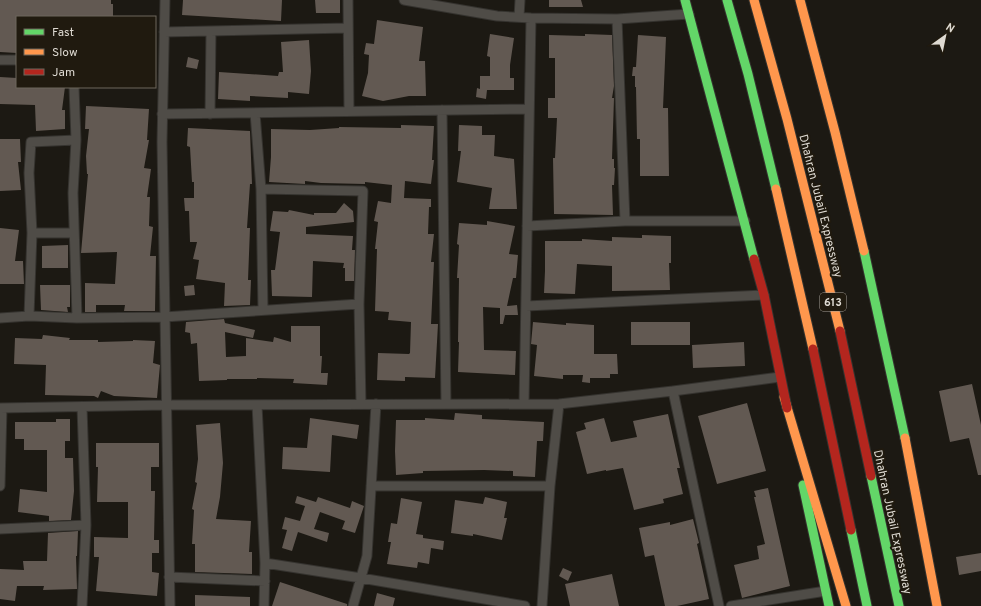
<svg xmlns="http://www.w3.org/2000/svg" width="981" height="606" font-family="Overpass,sans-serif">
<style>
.building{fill:#625952}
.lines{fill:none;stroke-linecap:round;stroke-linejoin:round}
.street-casing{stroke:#35332f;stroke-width:11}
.fast-casing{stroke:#35332f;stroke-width:11}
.slow-casing{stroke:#35332f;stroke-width:11}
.jam-casing{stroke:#35332f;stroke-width:11}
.street{stroke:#4f4c47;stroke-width:9}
.fast{stroke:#63d668;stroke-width:9}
.slow{stroke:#ff974d;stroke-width:9}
.jam{stroke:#b3261e;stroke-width:9}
.labels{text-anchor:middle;stroke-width:4;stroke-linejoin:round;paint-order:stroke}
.shield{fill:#201a0f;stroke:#a5a098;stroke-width:1}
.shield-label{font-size:11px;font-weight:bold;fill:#dedad2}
.street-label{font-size:12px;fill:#dedad2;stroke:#201a0f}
</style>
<rect width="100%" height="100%" fill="#1c1913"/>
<path class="building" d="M0 0H111V4H113V17H17V53L0 52Z
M183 0H282L281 21 182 15Z
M315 0H340V13H316Z
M549 0H581L583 7H549Z
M377 20 423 27 419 61H425L426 96H409L383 101 362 96 368 73 369 55 364 54 366 43 374 44Z
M490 34 514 38 510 65V78H514V90H487L486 99 476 97 477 88 480 89V76H490V57L487 56Z
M585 34 612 35 614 86 612 98H614L612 159H614V168H615L614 185H612L613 215 554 214 553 158H555L557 118H548V98H555V58H549V35L585 36Z
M638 35 666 37 663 108H668L669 176H640V139H637L636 87H635V76H632L633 67H636Z
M309 40 311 71 309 94 288 92V98L250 96V101L218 99 219 72 278 76 279 72H283L281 42Z
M188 57 199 60 197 69 186 67Z
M0 77 17 78V87H65L62 110H65V129L36 131 35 105 0 104Z
M86 106 149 109 147 140H149L144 168 151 169 147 197H150L149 226 153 227 150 256H156L155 311H124L125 305H96V312H85V283L115 284 117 252 81 253 88 174H87L86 156 89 129H85Z
M401 125 434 126 432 160H434L431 184 405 181 404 198 431 199V207H429L428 234H434L431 262H434L431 324H438L435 378 405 377V381L377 380 378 353 409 354 410 353 411 322 388 320 389 312 375 311 377 249H375L378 222 374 221 378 201 391 203 392 185 365 182V184L321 183 305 181V184L269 182 271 157V129L310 130 339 128V127L401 128Z
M459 125 482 126V135H495L494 156 514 159 517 209H489L492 188 457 182 461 151H458Z
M188 128 250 131 252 184H250L247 228H250L248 280H251L250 305 224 306 225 283 196 279 199 260 193 259 197 242H190L189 211H185L184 198H194V182H192L190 147 187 146Z
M0 139H20L21 162H18L21 190 0 191Z
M344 203 353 211 354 222 306 227V234L353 236 352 250H355L354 281H345V268H343L344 263 313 261 312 297 272 296 271 270H275L280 232 270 231 273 211 288 212 289 210 314 215V213H336Z
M487 221 515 226 509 254 518 255 516 278H513L507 306 517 305 518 315H505L503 324H500V308L483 307 484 350 516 351 515 375 458 372 459 342H458L459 278H457L459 245 457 244 459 223 487 225Z
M0 228 19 230 15 261H23L24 284H0Z
M642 235 671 236V263H669L670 290 612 291V266L577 264 575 294 544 293 545 271V241H582V239L612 241V237L642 238Z
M68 245V268H42V246Z
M40 285H70V307H67L68 312 41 310Z
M194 285 195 295 185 296 184 286Z
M224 319 225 323 255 330 253 338 225 332 226 357 246 356V338L273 342 274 337 291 342V326H320V356H322L321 373H328L327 385 293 383 294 379 257 378V379H227V380L199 381 197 343 191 344 190 333 185 332 186 322Z
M533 322 566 325V323L594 325V354H617L618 374H610V378H590V383L582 382 583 375H563V379L534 376 537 345 531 344Z
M631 322H690V345H631Z
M43 335 70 338 69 340H98V342L133 341V340L155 341 153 363 160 365 157 398 114 396 101 391 98 398 94 396 45 395 46 365 14 364 15 338 42 339Z
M744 342 745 366 693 368 692 345Z
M972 384 981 425V475H978L969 438 950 442 939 391Z
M747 403 766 471 717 484 698 416Z
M455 413 482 415V419L544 422 543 441H537L535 477 513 476V471L484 470 423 471V473L396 475 395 451 396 420H425V418L454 420Z
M668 414 680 468H677L683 494 663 499 664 503 634 510 623 468 606 471V470L587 474 576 432 586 429 584 423 604 418 611 442 637 437 633 421Z
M310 418 359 425 357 439 332 435 330 472 282 469 283 447 307 448Z
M56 419H70V441H65V458H73L74 491 71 520 49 521V516L18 512 20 489 47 492V450H24V439H15V422H56Z
M220 423 223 463 220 497 216 519 251 521 249 552H252V574L195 572V544H192L194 510 192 509 197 483 195 482 198 459 196 425Z
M96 443H159V467H151V491H155L154 540H159V553H152V572L159 573 157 596 96 591 99 557H94V537L128 538V502H97L98 467H96Z
M768 488 790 586 742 598 734 565 759 559 757 546 765 544 754 497H756L754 491Z
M297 496 316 502 318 497 350 508 352 501 364 506 355 533 342 529 345 521 320 512 314 529 329 533 327 542 298 532 292 551 282 548 287 530 282 529 285 517 300 521 305 506 295 503Z
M485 497 507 502 504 518H507L502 540 473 534V536L451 533 455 500 483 504Z
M401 498 422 502 416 534 423 535V538L444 541 443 550 431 548 429 564 418 562 417 568 387 564 391 542H388L391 523 397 524Z
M693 519 699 543 697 544 709 599 677 606H665L654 555 645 557 639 528 670 522V525Z
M78 531 77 556H76L77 589 43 590 44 586H17L15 601 0 599V569L24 570 23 561H47L48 533Z
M981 553V571L959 575 956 557Z
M563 568 572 572 568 581 559 576Z
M612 574 619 606H570L565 584Z
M280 582 347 604V606H272Z
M377 593 395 598 393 606H374Z
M195 595 250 597V606H195Z"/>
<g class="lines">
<defs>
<path id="street" d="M165 0 162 142 170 606
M348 0 349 111
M404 0 497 16 531 18 617 19 689 14
M519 17 520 0
M617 19 625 221
M164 32 348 28
M0 60H17
M74 87 76 140 73 193 77 318
M442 110 446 404
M255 113 261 189 263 310
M162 114 529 109
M210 114 211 31
M261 189 363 191 359 304 361 404
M527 226 625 221H745
M32 233H74
M526 306 764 295
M29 316 32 233 29 173 31 142 76 140
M0 318 29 316 77 318 164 317 359 304
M673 391 719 606
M524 404 531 18
M257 405 265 563 264 606
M0 408 166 405 559 404 673 391 780 377
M0 486 2 408
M371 486H550
M0 529 86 525
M265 563 361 578 525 606
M169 577 265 581
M82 606 86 525 82 407
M353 606 367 556 376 404
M542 606 550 486 559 404
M731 606 826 591"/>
<path id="fast" d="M685 0 754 259
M727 0 748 74 776 189
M864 251 905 438
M871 476 899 606
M803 485 829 606
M851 530 867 606"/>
<path id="slow" d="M754 0 787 119 840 331
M800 0 835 132 864 251
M776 189 813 349
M784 397 846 606
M905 438 937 606"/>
<path id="jam" d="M754 259 764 295 787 408
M840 331 871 476
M813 349 851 530"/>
</defs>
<use href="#street" class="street-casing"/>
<use href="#fast" class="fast-casing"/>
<use href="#slow" class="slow-casing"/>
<use href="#jam" class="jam-casing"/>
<use href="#street" class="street"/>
<use href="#fast" class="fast"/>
<use href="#slow" class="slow"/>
<use href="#jam" class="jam"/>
</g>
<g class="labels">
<rect class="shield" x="820" y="293" width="26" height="18" rx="3"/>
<g class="shield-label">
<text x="833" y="306">613</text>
</g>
<g class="street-label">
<text transform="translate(821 206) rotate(76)" y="4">Dhahran Jubail Expressway</text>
<text transform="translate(893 522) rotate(78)" y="4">Dhahran Jubail Expressway</text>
</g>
</g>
<rect x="16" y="16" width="140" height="72" fill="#201a0f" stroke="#6c675d"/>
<rect x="24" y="29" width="20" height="6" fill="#63d668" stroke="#6c675d"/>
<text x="52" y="36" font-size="12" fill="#dedad2">Fast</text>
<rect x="24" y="49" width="20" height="6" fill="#ff974d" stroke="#6c675d"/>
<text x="52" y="56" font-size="12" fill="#dedad2">Slow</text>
<rect x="24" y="69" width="20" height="6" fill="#b3261e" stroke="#6c675d"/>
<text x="52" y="76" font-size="12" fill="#dedad2">Jam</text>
<g transform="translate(945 36) rotate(33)" stroke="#201a0f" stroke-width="3" paint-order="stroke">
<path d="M0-3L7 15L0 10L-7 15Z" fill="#dedad2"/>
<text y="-6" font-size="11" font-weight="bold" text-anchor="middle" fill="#dedad2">N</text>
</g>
</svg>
